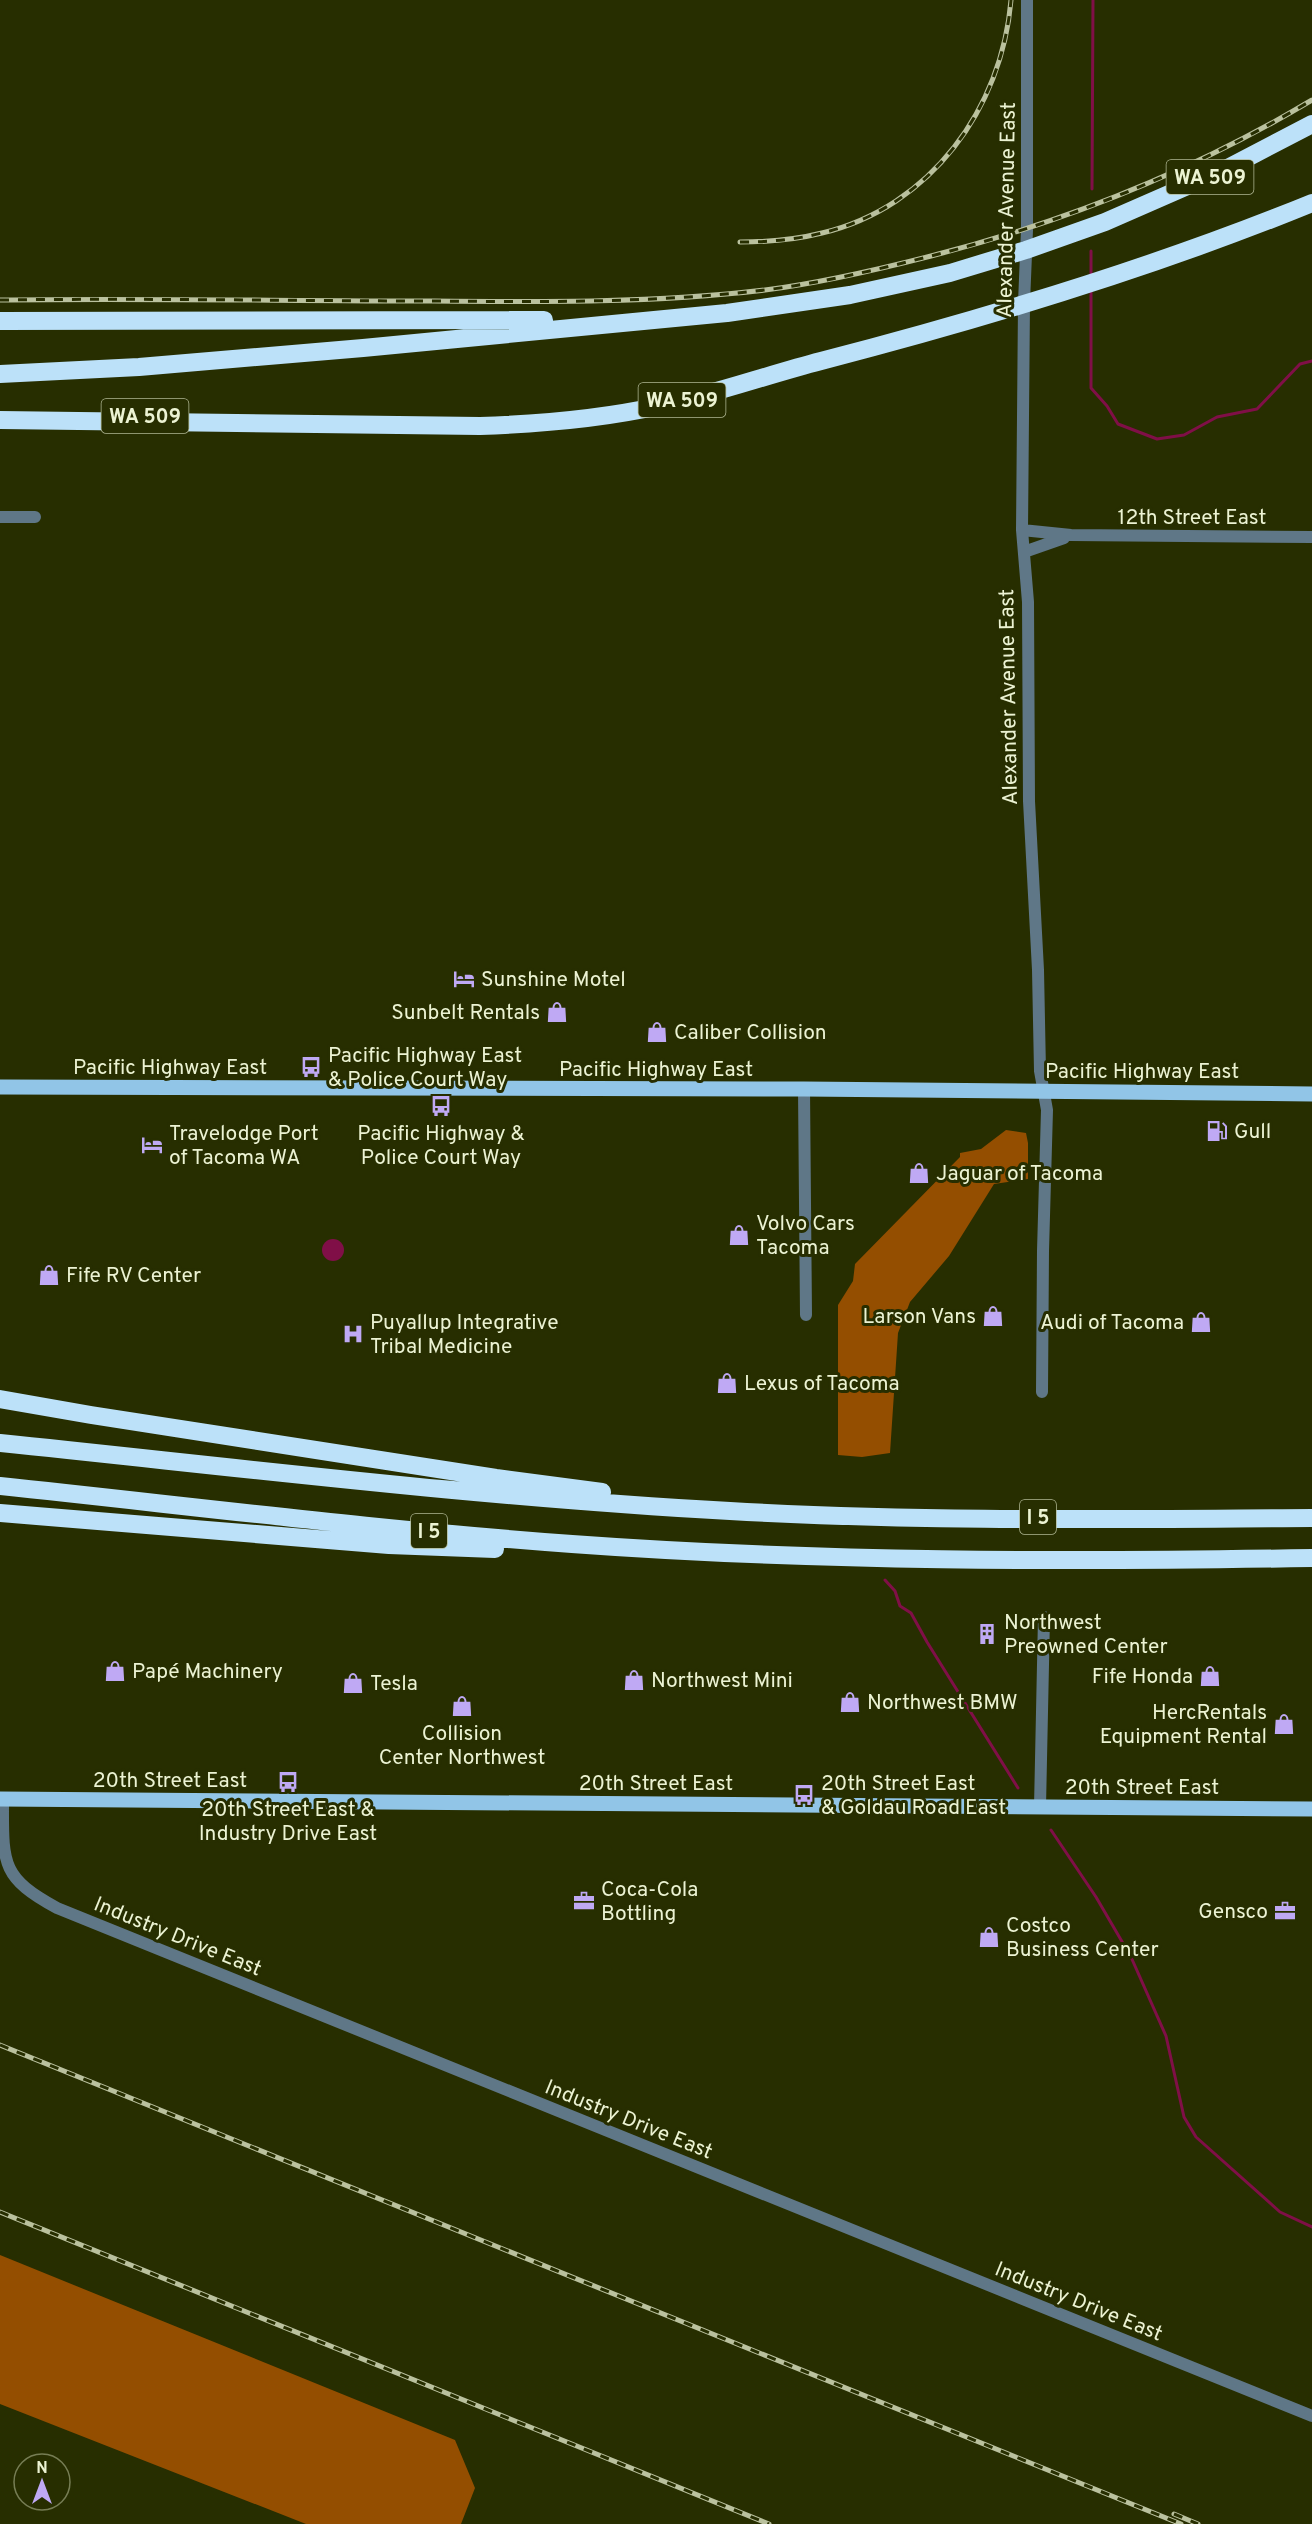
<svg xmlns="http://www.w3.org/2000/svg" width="1312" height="2524" font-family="Overpass,sans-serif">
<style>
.forest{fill:#944e00}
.water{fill:#800f47}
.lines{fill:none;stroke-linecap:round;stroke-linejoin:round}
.stream{stroke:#800f47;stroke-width:3}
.minor{stroke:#5f7787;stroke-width:12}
.major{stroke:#91c5e7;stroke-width:15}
.highway{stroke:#bce1f9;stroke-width:18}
.rail-casing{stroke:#bac19e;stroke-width:5}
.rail{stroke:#272e00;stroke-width:3;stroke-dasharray:9;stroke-linecap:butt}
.labels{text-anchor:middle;stroke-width:6;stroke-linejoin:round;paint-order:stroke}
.shield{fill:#272e00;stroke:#b1b894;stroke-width:1.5}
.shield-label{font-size:20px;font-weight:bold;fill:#ecf3d3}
.street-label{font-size:21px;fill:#ecf3d3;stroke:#272e00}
.poi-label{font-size:21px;fill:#ecf3d3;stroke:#272e00;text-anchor:start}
</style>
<rect width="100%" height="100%" fill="#272e00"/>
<path class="forest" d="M1006 1130 1026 1133 1028 1143V1179L994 1184 949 1256 910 1302 898 1333 890 1453 862 1457 838 1455V1305L853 1281 855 1264 960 1157V1153L981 1149Z
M0 2255 455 2440 475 2488 461 2524H306L0 2404Z"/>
<path class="water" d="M322 1250a11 11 0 1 1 22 0a11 11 0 1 1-22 0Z"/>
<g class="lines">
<path class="stream" d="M1092 189 1093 0
M1091 251V276
M1091 289V388L1107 406 1118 424 1157 439 1184 435 1217 417 1257 409 1300 364 1312 361
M885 1580 895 1591 900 1606 911 1613 927 1642 1018 1788
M1051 1830 1096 1897 1131 1957 1166 2036 1184 2117 1196 2137 1280 2212 1312 2227"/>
<path class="minor" d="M1027 0V230L1024 303 1022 530 1028 602 1029 801 1038 970 1040 1071 1047 1110 1043 1251 1042 1392
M0 517H35
M1022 530 1071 535 1312 537
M1024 552 1064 538
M804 1089 806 1315
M3 1799C3 1863 0 1877 57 1908L1312 2416
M1040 1807 1044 1617"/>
<path class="major" d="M0 1087 804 1089 1312 1094
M0 1799 1312 1809"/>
<path class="highway" d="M0 321 544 320
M0 374 139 367 363 348 727 313 850 295 950 273 1026 250 1105 222 1224 170 1312 124
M0 420 480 426C540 424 600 419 659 406 714 394 767 375 821 361 987 318 1153 268 1312 203
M0 1399 91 1415 496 1478 602 1492
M0 1443C243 1468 486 1498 730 1511 924 1522 1118 1519 1312 1518
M0 1486C190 1506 381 1530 572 1544 818 1562 1065 1562 1312 1558
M0 1513 389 1545 495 1549"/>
<defs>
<path id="rail" d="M740 242C768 242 794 240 822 233 931 207 1002 108 1011 0
M0 300C144 298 289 301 434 301 544 302 655 303 765 290 821 283 876 270 931 256 1065 222 1193 171 1312 100
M0 2045 1181 2524
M0 2212 769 2524
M1174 2514 1198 2524"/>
</defs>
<use href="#rail" class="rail-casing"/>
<use href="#rail" class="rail"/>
</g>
<defs>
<symbol id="hotel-bare" viewBox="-9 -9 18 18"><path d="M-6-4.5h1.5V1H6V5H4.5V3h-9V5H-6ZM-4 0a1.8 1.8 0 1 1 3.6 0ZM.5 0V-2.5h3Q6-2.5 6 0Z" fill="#bfa9f4" stroke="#272e00" stroke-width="2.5" paint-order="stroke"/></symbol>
<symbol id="shop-bare" viewBox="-9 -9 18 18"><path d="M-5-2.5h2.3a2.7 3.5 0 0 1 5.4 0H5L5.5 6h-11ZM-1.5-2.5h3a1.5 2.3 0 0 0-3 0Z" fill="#bfa9f4" stroke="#272e00" stroke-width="2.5" paint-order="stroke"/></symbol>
<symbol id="bus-bare" viewBox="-9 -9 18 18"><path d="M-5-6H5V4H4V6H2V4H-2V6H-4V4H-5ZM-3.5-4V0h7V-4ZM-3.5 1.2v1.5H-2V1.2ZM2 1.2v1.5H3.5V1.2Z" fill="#bfa9f4" stroke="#272e00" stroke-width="2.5" paint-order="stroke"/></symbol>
<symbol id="fuel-bare" viewBox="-9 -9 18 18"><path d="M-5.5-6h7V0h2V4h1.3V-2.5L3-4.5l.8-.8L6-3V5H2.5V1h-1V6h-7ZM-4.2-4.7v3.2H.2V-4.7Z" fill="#bfa9f4" stroke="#272e00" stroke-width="2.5" paint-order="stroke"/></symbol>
<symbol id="hospital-bare" viewBox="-9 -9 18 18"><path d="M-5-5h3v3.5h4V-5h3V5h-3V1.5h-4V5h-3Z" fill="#bfa9f4" stroke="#272e00" stroke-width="2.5" paint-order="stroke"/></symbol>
<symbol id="building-bare" viewBox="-9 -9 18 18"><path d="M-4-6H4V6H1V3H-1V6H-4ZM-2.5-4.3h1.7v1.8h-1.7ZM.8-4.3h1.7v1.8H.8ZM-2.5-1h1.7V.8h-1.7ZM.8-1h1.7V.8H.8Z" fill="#bfa9f4" stroke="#272e00" stroke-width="2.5" paint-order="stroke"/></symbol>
<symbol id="office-bare" viewBox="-9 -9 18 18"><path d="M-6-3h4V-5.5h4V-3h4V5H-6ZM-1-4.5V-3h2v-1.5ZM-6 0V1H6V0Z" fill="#bfa9f4" stroke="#272e00" stroke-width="2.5" paint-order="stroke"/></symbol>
</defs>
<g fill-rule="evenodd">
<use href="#hotel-bare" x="449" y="964" width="30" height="30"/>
<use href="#shop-bare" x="542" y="997" width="30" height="30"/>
<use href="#shop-bare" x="642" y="1017" width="30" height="30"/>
<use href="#bus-bare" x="296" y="1052" width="30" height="30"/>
<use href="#bus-bare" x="426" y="1091" width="30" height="30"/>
<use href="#fuel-bare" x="1202" y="1116" width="30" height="30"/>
<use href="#hotel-bare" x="137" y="1130" width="30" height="30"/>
<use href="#shop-bare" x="904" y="1158" width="30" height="30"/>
<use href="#shop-bare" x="724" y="1220" width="30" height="30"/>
<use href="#shop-bare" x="34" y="1260" width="30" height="30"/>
<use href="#shop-bare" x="978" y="1301" width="30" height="30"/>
<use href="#shop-bare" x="1186" y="1307" width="30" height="30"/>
<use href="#hospital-bare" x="338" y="1319" width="30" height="30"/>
<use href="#shop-bare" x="712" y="1368" width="30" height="30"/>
<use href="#building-bare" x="972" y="1619" width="30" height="30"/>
<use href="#shop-bare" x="100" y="1656" width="30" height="30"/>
<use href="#shop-bare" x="1195" y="1661" width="30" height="30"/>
<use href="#shop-bare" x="619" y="1665" width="30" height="30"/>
<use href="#shop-bare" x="338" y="1668" width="30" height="30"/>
<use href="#shop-bare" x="835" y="1687" width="30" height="30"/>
<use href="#shop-bare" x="447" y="1691" width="30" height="30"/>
<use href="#shop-bare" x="1269" y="1709" width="30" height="30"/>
<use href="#bus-bare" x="273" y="1767" width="30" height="30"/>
<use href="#bus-bare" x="789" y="1780" width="30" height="30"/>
<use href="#office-bare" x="569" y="1886" width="30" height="30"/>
<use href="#office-bare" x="1270" y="1896" width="30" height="30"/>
<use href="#shop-bare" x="974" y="1922" width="30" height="30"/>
</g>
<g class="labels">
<g class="shield">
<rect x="1166.5" y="160" width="87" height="34" rx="4.5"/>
<rect x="638.5" y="383" width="87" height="34" rx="4.5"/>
<rect x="101.5" y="399" width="87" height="34" rx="4.5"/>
<rect x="1020" y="1500" width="36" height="34" rx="4.5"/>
<rect x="411" y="1514" width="36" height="34" rx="4.5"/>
</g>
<g class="shield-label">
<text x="1210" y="184">WA 509</text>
<text x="682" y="407">WA 509</text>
<text x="145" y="423">WA 509</text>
<text x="1038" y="1524">I 5</text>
<text x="429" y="1538">I 5</text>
</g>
<g class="street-label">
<text transform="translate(1006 210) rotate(-89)" y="7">Alexander Avenue East</text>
<text x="1192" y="524">12th Street East</text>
<text transform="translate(1008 697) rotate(-91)" y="7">Alexander Avenue East</text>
<text x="170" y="1074">Pacific Highway East</text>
<text x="656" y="1076">Pacific Highway East</text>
<text x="1142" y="1078">Pacific Highway East</text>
<text x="170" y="1787">20th Street East</text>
<text x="656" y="1790">20th Street East</text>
<text x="1142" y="1794">20th Street East</text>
<text transform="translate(178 1936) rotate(22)" y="7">Industry Drive East</text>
<text transform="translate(629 2119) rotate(22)" y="7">Industry Drive East</text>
<text transform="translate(1079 2301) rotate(22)" y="7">Industry Drive East</text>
</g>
<g class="poi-label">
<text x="481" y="986">Sunshine Motel</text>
<text x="540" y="1019" text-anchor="end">Sunbelt Rentals</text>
<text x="674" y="1039">Caliber Collision</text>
<text x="328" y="1062">Pacific Highway East<tspan x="328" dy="24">&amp; Police Court Way</tspan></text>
<text x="1234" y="1138">Gull</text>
<text x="169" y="1140">Travelodge Port<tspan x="169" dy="24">of Tacoma WA</tspan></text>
<text x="441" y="1140" text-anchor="middle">Pacific Highway &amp;<tspan x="441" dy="24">Police Court Way</tspan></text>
<text x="936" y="1180">Jaguar of Tacoma</text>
<text x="756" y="1230">Volvo Cars<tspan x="756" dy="24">Tacoma</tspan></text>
<text x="66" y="1282">Fife RV Center</text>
<text x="976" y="1323" text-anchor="end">Larson Vans</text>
<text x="370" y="1329">Puyallup Integrative<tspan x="370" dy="24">Tribal Medicine</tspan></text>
<text x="1184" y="1329" text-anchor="end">Audi of Tacoma</text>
<text x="744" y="1390">Lexus of Tacoma</text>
<text x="1004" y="1629">Northwest<tspan x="1004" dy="24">Preowned Center</tspan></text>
<text x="132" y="1678">Papé Machinery</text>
<text x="1193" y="1683" text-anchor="end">Fife Honda</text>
<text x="651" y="1687">Northwest Mini</text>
<text x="370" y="1690">Tesla</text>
<text x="867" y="1709">Northwest BMW</text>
<text x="1267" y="1719" text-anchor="end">HercRentals<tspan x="1267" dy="24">Equipment Rental</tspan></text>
<text x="462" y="1740" text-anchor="middle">Collision<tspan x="462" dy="24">Center Northwest</tspan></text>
<text x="821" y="1790">20th Street East<tspan x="821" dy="24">&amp; Goldau Road East</tspan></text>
<text x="288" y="1816" text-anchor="middle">20th Street East &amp;<tspan x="288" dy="24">Industry Drive East</tspan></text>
<text x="601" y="1896">Coca-Cola<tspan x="601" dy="24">Bottling</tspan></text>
<text x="1268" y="1918" text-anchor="end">Gensco</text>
<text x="1006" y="1932">Costco<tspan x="1006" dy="24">Business Center</tspan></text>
</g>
</g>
<g transform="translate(42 2482)"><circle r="28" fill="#272e00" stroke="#767d54" stroke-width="1.5"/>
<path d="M0-4.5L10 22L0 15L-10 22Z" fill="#bfa9f4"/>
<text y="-9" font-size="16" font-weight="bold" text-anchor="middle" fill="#ecf3d3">N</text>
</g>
</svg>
